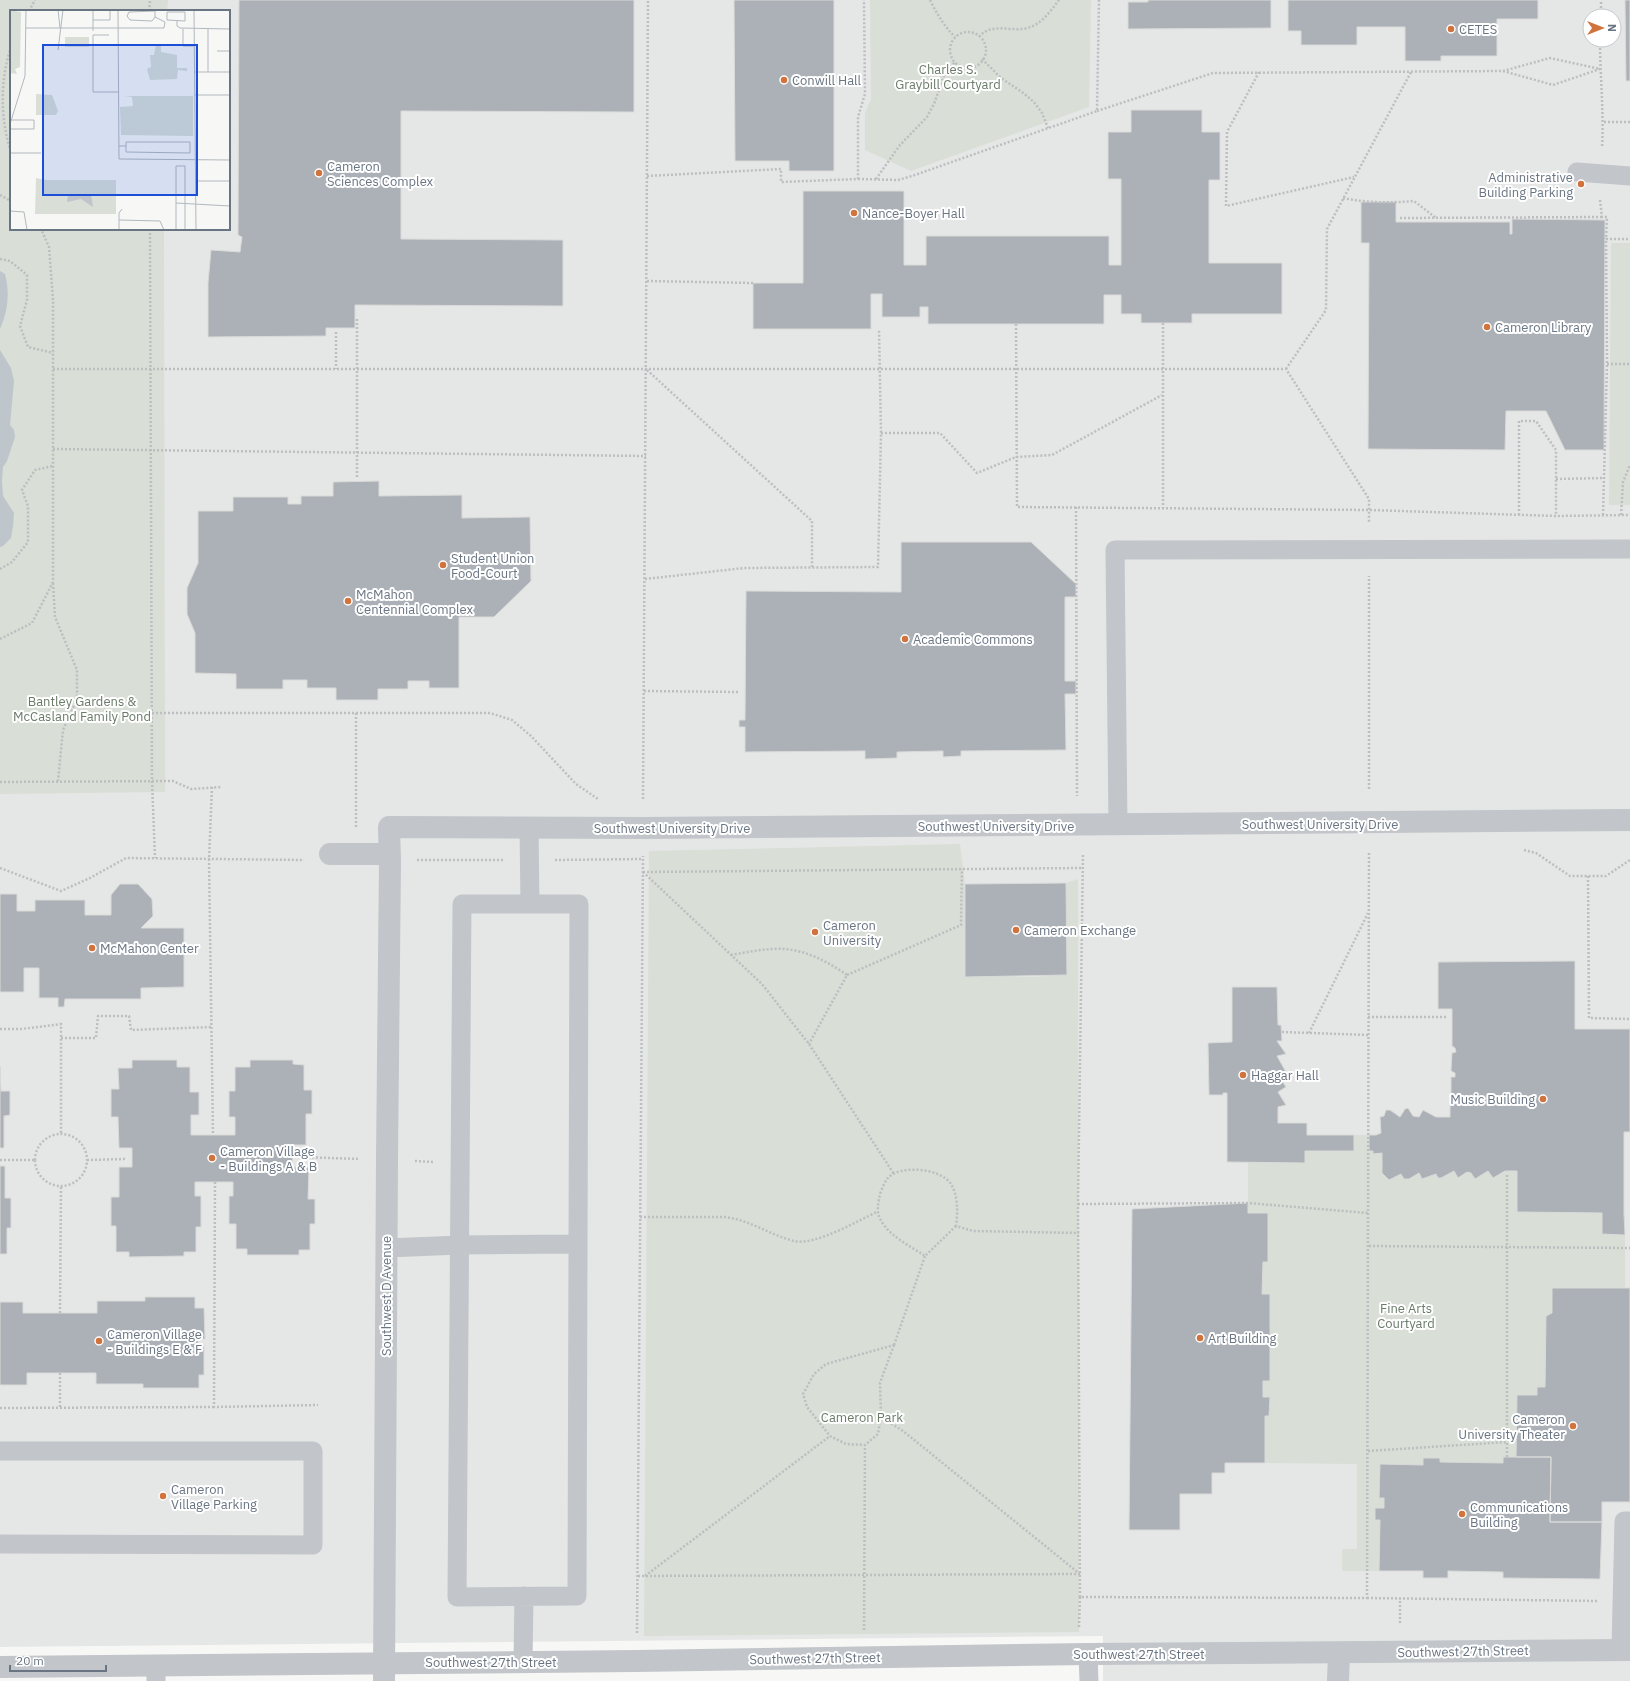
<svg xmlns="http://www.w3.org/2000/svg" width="1630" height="1681" font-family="'IBM Plex Sans',sans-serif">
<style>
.built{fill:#e5e7e6;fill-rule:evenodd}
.green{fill:#d9ded7}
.water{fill:#bec5cb}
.building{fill:#acb1b7;stroke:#d9dad8}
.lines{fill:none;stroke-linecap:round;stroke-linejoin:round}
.path{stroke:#bcbec0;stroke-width:2.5;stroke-dasharray:2 2;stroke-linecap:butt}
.service{stroke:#c2c5c9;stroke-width:19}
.minor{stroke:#c2c5c9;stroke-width:22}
.tertiary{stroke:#c2c5c9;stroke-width:22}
.poi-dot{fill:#d1733c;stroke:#fff;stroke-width:1.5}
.labels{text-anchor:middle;stroke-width:4;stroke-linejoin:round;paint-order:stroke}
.poi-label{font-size:13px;fill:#6a7583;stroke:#fff;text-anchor:start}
.park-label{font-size:13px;fill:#6a7b68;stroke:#fff}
.street-label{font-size:13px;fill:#6a7583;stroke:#fff}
.inset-road{fill:none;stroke:#b2b8be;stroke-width:1}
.view{fill:#1d4ed8;fill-opacity:0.15;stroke:#1d4ed8;stroke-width:2}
.inset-edge{fill:none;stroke:#6a7583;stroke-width:2}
</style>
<rect width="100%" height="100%" fill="#f7f8f6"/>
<path class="built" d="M0 0H1630V1681H1103V1636L0 1647ZM11 11H229V229H11ZM1590 16H1614V40H1590Z"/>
<path class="green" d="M0 0H168L167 11H11V229H164L165 792 0 794Z
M870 0H1091L1089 107 911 171 865 150V113L871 99Z
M1611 243H1630V505H1609Z
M960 844 965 884 966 977H1032L1067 975 1066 883 1078 879 1079 1632 644 1636 649 851Z
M1354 1135H1369V1151H1373V1154L1382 1153V1173L1389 1180 1401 1174 1404 1179 1419 1173 1422 1179 1436 1174 1438 1178H1441L1454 1171 1458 1178 1467 1172 1471 1173 1475 1179 1488 1171 1493 1178 1505 1171H1517V1212L1602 1213V1234L1625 1235V1288H1552V1313L1546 1316 1545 1387H1537V1395H1517L1516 1457H1503V1463L1440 1462V1458H1424L1423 1465 1380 1464 1379 1498H1384V1508H1375V1520H1380L1379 1571H1342V1549H1357V1464L1265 1463V1416L1269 1415 1270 1397H1263V1381H1270V1294H1262L1263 1262H1268V1213H1248V1163H1304L1305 1151H1354Z"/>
<path class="water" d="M0 271 5 274C10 293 8 311 0 329Z
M0 350 11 368 14 381 10 425 14 430 15 437 7 461 3 467 2 481 3 496 14 513 13 526 11 538 3 546 0 547Z"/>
<path class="building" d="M239 0H634V112L401 111V239L563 240V306L355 305V328H326V336L208 337V283L211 250 240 252 242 237 238 235Z
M734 0H834V171H789V161H735Z
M1148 0H1271V28L1128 29V2H1148Z
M1288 0H1538V19H1497V56H1441V61H1405V27H1357V45H1301V31H1288Z
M1625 0H1630V81H1626Z
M1131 110H1202V132H1220V180H1209V263H1282V314H1192V323H1141V314H1121V295H1104V324H928V307H920V317H882V294H871V329H753V283H803V191H904V265H926V236H1109V265H1121V179H1108V132H1131Z
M1361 202H1396V222H1510V234H1512V219L1605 220 1604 450H1565L1546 411H1506L1505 450 1368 449 1369 243H1361Z
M379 481V496L462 495V518L530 517 531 581 494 617H459V688H429V681H408V689H378V700H336V688H307V680H283V689H236V674L195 673V633L187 614V588L198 563V511H233V497H288V504H301V496H333V482Z
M901 542H1031L1076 584V597H1065V681H1076V694H1065L1066 750 961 751V756L943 757V751L897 752V758L865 759V751L745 752V727H739V720H745L746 591 901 592Z
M1066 883 1067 975 965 977V884Z
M120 884H138L152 899 153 916 141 928H184V987L141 988V999H65L64 1007H58V998H39V968H24V992H0V894H17V911H35V900H85V915H111V895Z
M1575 961V1029H1630V1132H1624V1214L1625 1235 1602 1234V1213L1517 1212V1171H1505L1493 1178 1488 1171 1475 1179 1471 1173 1467 1172 1458 1178 1454 1171 1441 1178H1438L1436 1174 1422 1179 1419 1173 1409 1179H1404L1401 1174 1389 1180 1382 1173V1153L1373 1154V1151H1369V1135H1376L1381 1133 1380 1117 1384 1116 1386 1110H1390L1400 1117 1405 1109 1408 1108 1413 1116 1419 1117 1423 1110 1436 1117H1450V1103L1455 1101V1096L1451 1095V1077H1455V1073L1451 1071 1452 1053 1456 1052 1455 1048 1452 1046V1009H1438V962Z
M1232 987H1277L1278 1025H1281L1282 1041H1277L1286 1054 1277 1056 1286 1072 1277 1073 1286 1087 1278 1092 1286 1105 1278 1107V1123H1307V1135H1354V1151H1305V1163L1227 1162V1093H1223V1095H1209L1208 1043 1232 1042Z
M132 1060H177V1067H190V1092H199V1115H191V1135H235V1117H229V1091H235V1067H250V1060H293V1064L304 1065V1090H312V1114H306V1145H293L292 1167H309L308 1199H315V1224H310V1250H299V1255H247V1249H236V1224H229V1196H233V1182H195V1196H201V1227H196V1252H184V1256L129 1257V1252H116V1226H111V1197H119V1167H132V1148H119L118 1117H111V1089H119L118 1068H132Z
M0 1066 1 1091H10V1115L4 1116V1148H0Z
M0 1166H5V1198H11V1228H7V1254H0Z
M1248 1203V1213H1268V1262H1263L1262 1294H1270V1381H1263V1397H1270L1269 1416H1265V1463H1225V1473H1212V1494H1180V1530H1129L1132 1209Z
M1552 1288H1630V1502H1602V1522H1550L1551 1457H1516L1517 1395H1537V1387H1545L1546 1316 1552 1313Z
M145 1297H195V1308H204L205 1339H198V1344H204V1375H199V1388H143V1384H96V1373H27V1385H0V1302H23V1313H97V1301H145Z
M1503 1457H1551L1550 1522H1602L1600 1579 1503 1578V1572L1448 1571V1578H1423V1571H1379L1380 1520H1375V1508H1384V1498H1379L1380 1464 1423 1465V1458H1440V1462L1503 1463Z"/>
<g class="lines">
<path class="path" d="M930 0C937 14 944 26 955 37
M29 11 35 0
M149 11 150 0
M1601 16V0
M950 50a18 18 0 1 1 36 0a18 18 0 1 1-36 0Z
M979 37C993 20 1015 35 1033 26 1044 21 1052 9 1059 0
M1600 40C1600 76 1604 111 1602 147
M11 47C0 80 0 119 11 152
M982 59 1001 78 1022 92 1034 102 1042 113 1048 128
M1503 71 1553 85 1600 69
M1259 72 1227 132 1226 206 1354 177
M1097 111 1213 73 1503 71 1550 58 1600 69
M1604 122H1630
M647 176 781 169V182L858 179V117L865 94 864 0
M858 179 898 180 912 176 1097 111 1099 0
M876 179 900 145 927 117 934 104 945 73 955 62
M0 195 11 201
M1343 198C1367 203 1390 203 1414 201L1436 218
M1600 200 1602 217H1607L1606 239
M1400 218 1602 217
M150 229 152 781 155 858
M0 259 10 261 27 275V300L20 326 28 347 53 353
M647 281 753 283
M357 319V478
M1163 323V508
M1016 324 1017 507 1369 510 1556 516 1630 515
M336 332V369
M1607 364H1630
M53 369H1286L1369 499V523
M1286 369 1326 310 1327 229 1411 72
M647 370 812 521V567
M881 433H940L977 473 1016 457 1052 455 1162 395
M53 449 646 456
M1556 479 1604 478
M1076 507 1077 796
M1519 515V421H1536L1556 450V516
M1603 515 1607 364 1606 239H1630
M1621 515 1623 482 1630 465
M0 569 12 562 28 542V506L22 490 35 470 53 466
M645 579 744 568 878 567 881 433 879 329
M53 583 55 617 77 670V699L63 730 58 781
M0 639 32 623 53 582V300L49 247 41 229
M644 691 740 692
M152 713H490L512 720 531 736 576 784 598 799
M356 713V827
M0 782 173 781 191 789 222 787
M212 787 209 860 213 1135
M1369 789V576
M643 799 648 0
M1524 850 1536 853 1570 876H1606L1630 860
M417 860H504
M555 860 643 859
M0 868 61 891 90 878 126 858 304 860
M643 872 1082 868
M643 872 762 984 809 1044 894 1174
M1588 876 1589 1018 1630 1019
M731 955C748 952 767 948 784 949 806 950 830 963 847 975L809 1044
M847 975 961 925 962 869
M1368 1017H1446
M0 1029H21L61 1024V1133
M1282 1032 1368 1035
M1309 1033 1368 913
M61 1038H96L98 1016H129L131 1030 211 1027
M35 1160a26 26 0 1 1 52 0a26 26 0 1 1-52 0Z
M300 1157 360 1159
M0 1160H35
M87 1160 125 1159
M415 1161 434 1162
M1507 1175V1457
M215 1182 214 1407 318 1405
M1078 1204 1248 1203 1368 1213
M640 1217H725C750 1220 770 1235 794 1241 815 1246 857 1221 877 1212
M956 1226 925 1256C912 1247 893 1238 884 1225 877 1216 877 1209 879 1199 880 1193 883 1185 887 1179 898 1164 941 1168 951 1184 958 1196 958 1212 956 1226L973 1231 1079 1233
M1369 1246 1630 1248
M60 1313 61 1186
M894 1345 880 1383 881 1417 878 1434 865 1445 846 1444 830 1436 807 1407 803 1394 814 1374 826 1364Z
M894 1345 925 1256
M60 1373V1408
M0 1408 213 1407
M881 1417 903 1431 1080 1574
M1368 1451 1507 1442
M638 1576 1080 1574
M645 1576 830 1436
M1080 1597 1078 1204 1083 853
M1367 1598 1597 1601
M1399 1622H1400V1598
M1079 1627 1080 1597 1367 1598 1369 851
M864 1630 865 1445
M637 1633 643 856"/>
<path class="service" d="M1577 172 1630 176
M1118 825 1115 550 1630 549
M529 828 530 904H579L577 1596 457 1597 462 904H530
M387 1248 460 1245 578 1244
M0 1451H313V1545L0 1544
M1621 1650 1624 1521H1630
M1088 1654 1089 1681
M523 1662 524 1596
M156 1681V1666"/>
<path class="minor" d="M330 854H389
M384 1681 387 1159 390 861 389 827 643 828 1630 820
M1338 1681 1339 1653"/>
<path class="tertiary" d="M0 1667 636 1661 1088 1654 1630 1650"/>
</g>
<g class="poi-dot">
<circle cx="1451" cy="29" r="4"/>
<circle cx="784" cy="80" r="4"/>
<circle cx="319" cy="173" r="4"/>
<circle cx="1581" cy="184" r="4"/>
<circle cx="854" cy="213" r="4"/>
<circle cx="1487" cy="327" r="4"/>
<circle cx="443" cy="565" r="4"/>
<circle cx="348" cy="601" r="4"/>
<circle cx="905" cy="639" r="4"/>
<circle cx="1016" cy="930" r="4"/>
<circle cx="815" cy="932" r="4"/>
<circle cx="92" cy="948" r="4"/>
<circle cx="1243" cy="1075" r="4"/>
<circle cx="1543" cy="1099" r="4"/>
<circle cx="212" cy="1158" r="4"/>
<circle cx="1200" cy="1338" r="4"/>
<circle cx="99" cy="1341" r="4"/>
<circle cx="1573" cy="1426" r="4"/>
<circle cx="163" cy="1496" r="4"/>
<circle cx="1462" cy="1514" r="4"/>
</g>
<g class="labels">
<g class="poi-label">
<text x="1459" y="34">CETES</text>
<text x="792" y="85">Conwill Hall</text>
<text x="327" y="171">Cameron<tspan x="327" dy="15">Sciences Complex</tspan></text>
<text x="1573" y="182" text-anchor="end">Administrative<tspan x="1573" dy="15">Building Parking</tspan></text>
<text x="862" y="218">Nance-Boyer Hall</text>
<text x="1495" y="332">Cameron Library</text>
<text x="451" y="563">Student Union<tspan x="451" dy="15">Food-Court</tspan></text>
<text x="356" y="599">McMahon<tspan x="356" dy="15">Centennial Complex</tspan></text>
<text x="913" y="644">Academic Commons</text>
<text x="823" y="930">Cameron<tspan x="823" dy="15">University</tspan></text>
<text x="1024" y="935">Cameron Exchange</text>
<text x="100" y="953">McMahon Center</text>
<text x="1251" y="1080">Haggar Hall</text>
<text x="1535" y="1104" text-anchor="end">Music Building</text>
<text x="220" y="1156">Cameron Village<tspan x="220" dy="15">- Buildings A &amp; B</tspan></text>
<text x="107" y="1339">Cameron Village<tspan x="107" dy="15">- Buildings E &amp; F</tspan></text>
<text x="1208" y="1343">Art Building</text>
<text x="1565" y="1424" text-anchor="end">Cameron<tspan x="1565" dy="15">University Theater</tspan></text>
<text x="171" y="1494">Cameron<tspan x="171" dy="15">Village Parking</tspan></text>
<text x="1470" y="1512">Communications<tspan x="1470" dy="15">Building</tspan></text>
</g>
<g class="park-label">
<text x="948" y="74">Charles S.<tspan x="948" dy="15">Graybill Courtyard</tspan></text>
<text x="82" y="706">Bantley Gardens &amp;<tspan x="82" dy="15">McCasland Family Pond</tspan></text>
<text x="1406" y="1313">Fine Arts<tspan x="1406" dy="15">Courtyard</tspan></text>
<text x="862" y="1422">Cameron Park</text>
</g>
<g class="street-label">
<text x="1320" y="829">Southwest University Drive</text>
<text x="996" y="831">Southwest University Drive</text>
<text x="672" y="833">Southwest University Drive</text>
<text transform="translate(386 1296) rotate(-90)" y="5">Southwest D Avenue</text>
<text transform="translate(1463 1651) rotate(-1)" y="5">Southwest 27th Street</text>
<text x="1139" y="1659">Southwest 27th Street</text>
<text transform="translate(815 1658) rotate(-1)" y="5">Southwest 27th Street</text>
<text x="491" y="1667">Southwest 27th Street</text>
</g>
</g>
<g transform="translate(10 10)">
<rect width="220" height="220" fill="#f7f8f6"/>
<path d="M0 0 11 2 10 57 5 59 7 64 0 63ZM55 27H79V37H55ZM146 35H151V42L167 45V58H177V61L168 60 167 69 140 70 137 59 141 57 140 45H144ZM26 84 42 85 48 101 46 105H26ZM114 86H183V126L111 125 110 97 123 96 122 87ZM26 168 36 170H106V204H25Z" fill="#d9ded7"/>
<path d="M81 184 83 197 71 189 57 192 58 185Z" fill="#bec5cb"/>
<path class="inset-road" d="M48 0 50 18M83 0V21M108 0 109 149H111M184 0 186 220M157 2H175V11L157 10ZM83 10H100V0M167 10V16L170 18 220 19M16 18H154L155 12 145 7V1L119 2 117 6 120 10 142 11 145 7M173 19V36H184M198 19V62M99 25H83V82H109M48 40 53 0M207 41H220M185 62H220M185 85H220M0 114 15 66 16 0M0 119H24V110H1M109 136H116V132H180V143L116 142V136M0 143H31M111 149 220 150M186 171H220M166 193 220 196M0 201 14 202 17 220M109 210 150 211 154 220M109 220V203L112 199M166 220V156H175V220"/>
<path class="view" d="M33 35H187V185H33Z"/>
<rect width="220" height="220" class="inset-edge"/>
</g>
<g transform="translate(1602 28) rotate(90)"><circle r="19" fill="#ffffff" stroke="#c3c8cd"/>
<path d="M0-3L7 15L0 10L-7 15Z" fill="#d1733c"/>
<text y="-6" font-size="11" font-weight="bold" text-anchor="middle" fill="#6a7583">N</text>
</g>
<path d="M10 1665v6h96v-6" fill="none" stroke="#6a7583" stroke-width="2"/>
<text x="16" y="1665" font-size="12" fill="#6a7583" stroke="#ffffff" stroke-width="3" paint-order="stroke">20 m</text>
</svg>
